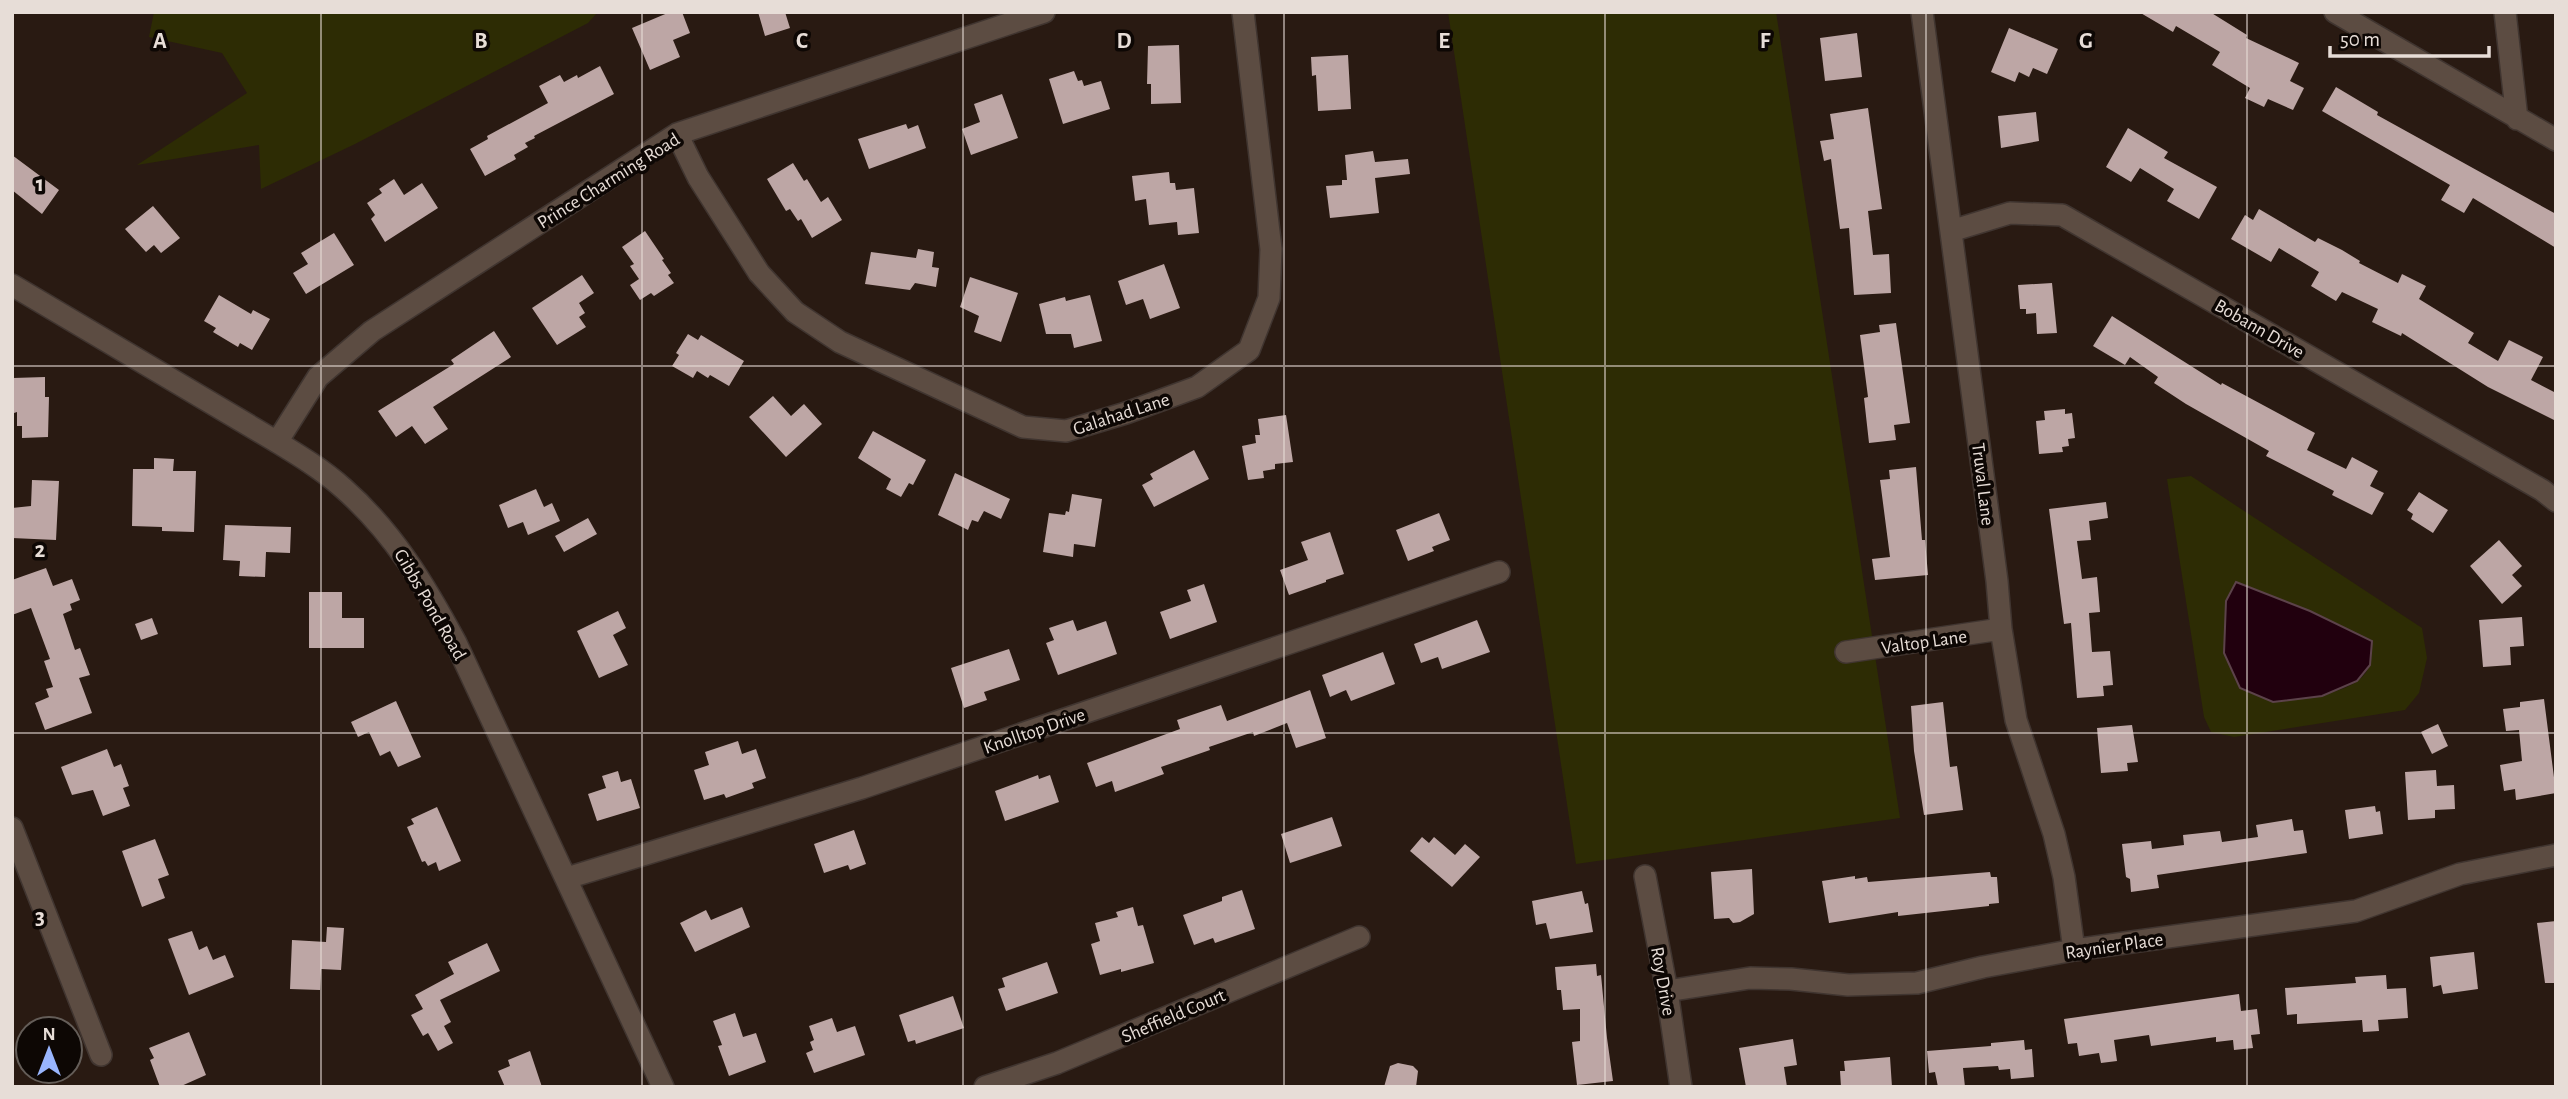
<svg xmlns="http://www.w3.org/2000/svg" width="2568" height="1099" font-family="'Alegreya Sans',sans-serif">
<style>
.green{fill:#2d2c04;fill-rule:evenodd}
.water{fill:#21000e;stroke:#5c424a;stroke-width:2}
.building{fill:#bda6a5}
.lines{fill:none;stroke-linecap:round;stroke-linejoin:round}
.minor-casing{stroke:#403530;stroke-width:24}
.minor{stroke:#5c4c42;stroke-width:21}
.grid{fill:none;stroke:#e7ddd7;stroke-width:2;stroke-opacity:0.55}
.labels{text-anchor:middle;stroke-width:7;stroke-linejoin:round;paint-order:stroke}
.street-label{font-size:19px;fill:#e7ddd7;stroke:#0d0704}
.grid-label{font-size:23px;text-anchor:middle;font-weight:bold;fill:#e7ddd7;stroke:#0d0704;stroke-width:7;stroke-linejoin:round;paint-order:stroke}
</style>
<rect width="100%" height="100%" fill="#291a12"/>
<path class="green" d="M154 12H598L588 23 355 144 261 189 259 145 137 165 247 93 222 53 149 37Z
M1448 12H1776L1900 818 1576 864Z
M2191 476 2422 628 2427 658 2419 693 2405 710 2234 737 2211 732 2204 717 2167 479ZM2226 601 2310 611 2372 641C2371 648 2372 656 2370 663 2363 696 2300 697 2274 702L2224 652Z"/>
<path class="water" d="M2236 582 2310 611 2372 641 2370 665 2357 681 2322 696 2273 702 2240 688 2224 653 2226 601Z"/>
<path class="building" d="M670 12H682L690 33 673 40 680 57 650 70 632 28Z
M758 12H785L790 28 765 36Z
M2139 12H2210L2247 35 2246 38 2299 63 2290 81 2304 88 2293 110 2268 99 2264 107 2245 98 2250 88 2212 65 2220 52 2176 26 2173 32Z
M2009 28 2058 49 2047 74 2033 68 2029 77 2019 72 2015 82 1991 72Z
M1857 33 1862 77 1825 81 1820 38Z
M1179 45 1181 103 1151 104V84H1147L1148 46Z
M1348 55 1351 109 1318 111 1316 75 1312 76 1311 57Z
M600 66 614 94 534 136 535 138 525 143 528 147 514 155 516 159 485 176 470 149 488 139 487 136 548 103 539 86 560 75 564 82 577 75 578 78Z
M1074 71 1078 81 1082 80 1084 86 1101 81 1110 109 1063 124 1049 79Z
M2336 87 2378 112 2377 115 2556 214V248L2473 198 2464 213 2441 200 2450 185 2322 111Z
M1002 94 1018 138 971 155 962 129 980 122 974 104Z
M1868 108 1882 209 1868 211 1873 255 1889 254 1891 293 1854 295 1849 228 1840 229 1831 159 1824 161 1820 141 1834 139 1830 114Z
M2036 112 2039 141 2001 148 1998 116Z
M906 124 908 129 918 125 926 148 869 169 858 139Z
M2128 128 2168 152 2164 158 2217 187 2199 219 2167 201 2174 189 2140 168 2131 182 2106 167Z
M1373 151 1375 162 1408 159 1410 174 1375 178 1379 213 1330 218 1326 186 1342 185V180H1347L1345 155Z
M12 155 59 190 42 214 12 190Z
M793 163 804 181 807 179 821 202 828 197 842 220 812 238 801 219 798 221 790 209 786 211 767 179Z
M1169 172 1170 183H1175L1176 190 1194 188 1199 233 1178 235 1177 222 1149 225 1146 199 1135 201 1132 176Z
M394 179 404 195 422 183 438 208 385 242 371 219 375 215 367 203 382 193 379 189Z
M153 206 180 238 161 253 154 245 146 252 125 229Z
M2259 209 2315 242 2318 238 2342 250 2360 261 2359 263 2398 283 2402 274 2426 286 2419 299 2474 333 2468 343 2498 361 2509 340 2543 357 2531 380 2556 393V421L2488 387 2402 333 2401 336 2372 322 2378 309 2342 292 2336 301 2311 286 2319 272 2279 248 2271 262 2231 239 2245 215 2253 220Z
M645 231 664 259 662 260 671 273 668 275 674 283 654 296 651 293 640 300 630 285 639 279 630 266 634 264 622 247Z
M334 233 354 265 306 294 293 273 308 264 301 253Z
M918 249 934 252 932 267 939 268 936 287 915 283 910 290 865 284 871 252 916 258Z
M1164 264 1180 308 1150 319 1143 299 1126 305 1118 281Z
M582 275 594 293 579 303 585 313 579 317 586 327 557 345 532 308Z
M970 277 1018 293 1001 342 974 332 979 316 960 307Z
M2052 283 2057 333 2037 334 2036 313 2026 314V309H2020L2018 285Z
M219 295 251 314 253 310 270 319 252 350 240 343 238 347 213 332 216 328 204 321Z
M1090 295 1102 341 1074 348 1071 334H1046L1039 304 1065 297 1066 301Z
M2112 316 2221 385 2222 383 2315 433 2307 450 2346 469 2352 457 2378 471 2370 486 2384 493 2372 515 2332 495 2334 491 2266 456 2269 451 2186 404 2154 383 2158 377 2130 357 2125 365 2093 346Z
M1896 323 1910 423 1894 425 1896 440 1869 443 1864 398 1868 397 1860 335 1880 332 1879 325Z
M494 331 511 357 433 407 448 429 425 444 412 426 396 437 378 411 454 364 451 360Z
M688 334 698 340 701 335 744 361 729 386 710 375 708 378 697 371 693 378 672 366 679 355 676 353Z
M45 377V397H49L48 437 22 438V426H17V412L14 413 13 378Z
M773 396 791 416 804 404 822 424 786 457 749 417Z
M2065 409V414L2072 413 2075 438 2068 439 2069 446 2062 447 2063 452 2039 454 2036 421 2045 420 2044 411Z
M1286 415 1293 462 1275 464V469L1263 471 1264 478 1248 480 1242 446 1256 443 1255 435H1260L1258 419Z
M873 431 926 460 913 485 909 483 901 497 886 489 891 479 858 458Z
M1194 450 1209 479 1154 507 1142 485 1153 479 1150 474Z
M154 458 174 459 173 471H196L194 532 162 531V527L132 526 133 469H154Z
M1916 467 1922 540H1925L1928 575 1875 580 1872 559 1890 557 1880 480 1890 479 1889 470Z
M955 473 1010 499 1001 519 984 511 978 522 972 520 968 530 938 515Z
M32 480 59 481 56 540 12 538V508L31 506Z
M536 489 544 507 552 503 560 521 528 535 523 522 508 528 499 505Z
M2419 492 2448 510 2433 533 2411 519 2413 514 2407 510Z
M1072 494 1102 499 1095 547 1074 544 1073 557 1043 552 1049 513 1065 515 1066 511 1069 512Z
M2106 502 2108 518 2089 521 2091 540 2077 541 2082 579 2097 577 2100 612 2089 613 2092 652 2110 651 2113 685 2103 686 2104 696 2077 698 2071 623 2064 624 2049 509Z
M1439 513 1450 540 1432 547 1434 551 1408 561 1396 530Z
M588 518 597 534 564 552 555 536Z
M225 525 291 527 290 553 266 552 265 577 239 576 240 561 223 560Z
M1330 532 1344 574 1326 580V582L1289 595 1280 570 1308 560 1301 542Z
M2499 540 2522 566 2512 575 2522 586 2502 604 2470 566Z
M46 568 53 586 72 579 80 600 70 604 72 610 63 614 75 650 80 648 90 675 79 678 92 713 45 730 35 703 49 697 46 689 53 687 44 661 50 659 31 608 12 615V580Z
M1204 584 1217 622 1170 639 1160 612 1191 601 1187 590Z
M309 592H342V618H364V648H309Z
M618 611 626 628 613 635 628 665 599 678 577 631Z
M2522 617 2524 646 2510 647 2511 665 2483 667 2479 620Z
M152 618 158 634 141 640 135 624Z
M1073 620 1077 631 1106 621 1117 654 1058 675 1046 643 1054 640 1049 628Z
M1477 620 1490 652 1442 669 1438 657 1421 663 1414 644Z
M1009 649 1020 680 984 692 987 700 964 708 951 668Z
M1383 652 1395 684 1351 701 1346 690 1330 697 1322 675Z
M1310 690 1326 738 1296 748 1287 723 1254 736 1253 732 1209 747 1210 750 1161 767 1164 774 1115 792 1112 781 1096 787 1087 763 1180 729 1177 720 1221 705 1227 721Z
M2544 699 2556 793 2516 800 2515 789 2504 791 2500 765 2522 761 2519 730 2506 731 2503 709 2520 707V702Z
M396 701 421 757 398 767 390 751 380 756 369 732 358 737 351 722Z
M1943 702 1950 767 1957 766 1963 810 1924 815 1914 751 1911 706Z
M2438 724 2448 746 2432 754 2421 732Z
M2132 725 2138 762 2127 763 2128 771 2101 773 2097 728Z
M738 741 742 754 756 749 766 778 752 783 754 788 726 798 724 794 704 800 694 770 709 765 705 752Z
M107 749 114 767 121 764 129 786 123 788 130 806 103 816 93 790 72 795 61 767Z
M2436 770 2437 786 2454 785 2455 809 2435 810V818L2408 820 2405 772Z
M618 771 621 782 631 779 640 808 597 821 588 794 606 788 602 776Z
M1038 775 1039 779 1050 775 1059 802 1005 821 995 791Z
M2375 806 2376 812 2380 811 2383 834 2349 839 2345 810Z
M437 807 461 861 439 871 436 862 428 866 425 861 422 862 407 827 414 824 411 819Z
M1332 817 1342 846 1290 863 1281 834Z
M2292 819 2294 831 2303 830 2307 853 2157 875 2159 888 2131 892 2130 879 2126 877 2122 844 2151 841 2152 849 2184 845 2183 835 2220 831 2222 842 2258 837 2256 825Z
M854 830 866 864 850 870 848 865 824 873 814 844Z
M1422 837 1429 843 1434 837 1455 855 1465 844 1480 857 1452 887 1410 851Z
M155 839 169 875 158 879 165 898 142 907 122 851Z
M1752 869 1754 914 1740 922 1733 923 1729 918 1714 919 1711 872Z
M1990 872 1991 877H1997L1999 903 1989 904V906L1898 916V912L1829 923 1822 881 1855 876V879L1867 877 1868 882Z
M1242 890 1255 929 1215 943 1213 938 1194 945 1183 915 1222 901V897Z
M1582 891 1585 904 1588 903 1593 932 1550 939 1546 923 1536 925 1532 901Z
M742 907 750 927 695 952 680 923 706 910 711 920Z
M1133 907 1138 926 1143 925 1154 963 1121 972V969L1100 975 1091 944 1100 941 1095 923 1118 917 1116 912Z
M2556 921V983H2545L2537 923Z
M327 927 344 928 341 970 321 969 320 990 290 989 292 940 326 942Z
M192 931 199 950 207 946 213 960 225 955 234 977 189 995 168 939Z
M487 943 500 971 440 1000 451 1022 444 1026 453 1043 438 1051 428 1033 423 1036 411 1015 423 1009 415 995 454 974 448 962Z
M2474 952 2478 989 2443 994 2441 985 2433 987 2430 957Z
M1047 962 1058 993 1006 1011 998 989 1005 987 1002 978Z
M1596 964 1597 976 1601 975 1607 1038 1613 1081 1577 1085 1572 1042 1580 1041V1009L1563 1010 1561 990H1557L1555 967Z
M2386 975 2387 989 2406 988 2408 1018 2378 1020 2379 1031 2363 1032 2362 1020 2297 1024V1014L2287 1015 2285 988 2356 983 2355 977Z
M2239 994 2241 1011 2257 1009 2260 1034 2251 1035 2253 1048 2234 1050 2233 1040 2216 1042V1037L2151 1046 2149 1035 2114 1040 2117 1061 2101 1063 2099 1053 2079 1056 2077 1043 2068 1044 2064 1019Z
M953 996 964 1028 916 1044 915 1040 908 1042 899 1015Z
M735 1013 743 1037 756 1033 766 1062 729 1076 718 1046 722 1045 713 1021Z
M832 1018 837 1032 855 1026 865 1055 814 1073 806 1053 813 1050 810 1042 814 1040 809 1026Z
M189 1032 206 1075 179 1087H160L150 1060 154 1058 149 1048Z
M1793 1039 1797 1065 1784 1067 1787 1087H1746L1739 1048Z
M2024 1040 2025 1050 2032 1049 2034 1077 2011 1079 2010 1069 1999 1070 1998 1066 1963 1068 1965 1087H1938L1935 1072 1929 1073 1927 1051 1991 1046V1043Z
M530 1051 542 1087H505L498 1071 510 1066 508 1060Z
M1890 1057 1892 1087H1841L1840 1071H1845L1844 1061Z
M1398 1063 1413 1066 1418 1071 1416 1087H1384L1390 1066Z"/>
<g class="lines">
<defs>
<path id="minor" d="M1922 12 1997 581 2001 629 2016 720 2054 834 2064 877 2074 950
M2335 12 2556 140
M2505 12 2517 119
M677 134 698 177 759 273 795 312 840 342 1023 427 1066 431 1126 413 1197 387 1249 350 1269 298 1271 249 1243 12
M1951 231 2010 213 2062 215 2542 490 2556 501
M12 285 277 442C300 456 323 470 343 488 393 532 425 585 456 643L663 1087
M277 442 318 377 372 331 677 134 1044 12
M1846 652 2001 629
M12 828 101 1055
M1645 876 1667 991 1681 1087
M567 878 862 788 1499 572
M1667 991 1750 978 1791 979 1848 985 1917 983 1983 967 2074 950 2356 911 2460 874 2556 855
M985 1087 1057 1063 1359 937"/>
</defs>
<use href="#minor" class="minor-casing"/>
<use href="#minor" class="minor"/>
</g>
<path class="grid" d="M321 12V1087M642 12V1087M963 12V1087M1284 12V1087M1605 12V1087M1926 12V1087M2247 12V1087M12 366H2556M12 733H2556"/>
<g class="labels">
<g class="street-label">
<text transform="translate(608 180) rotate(-32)" y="7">Prince Charming Road</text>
<text transform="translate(2260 328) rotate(30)" y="7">Bobann Drive</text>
<text transform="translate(1121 413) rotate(-18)" y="7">Galahad Lane</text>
<text transform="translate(1984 484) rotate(83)" y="7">Truval Lane</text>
<text transform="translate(431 604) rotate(60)" y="7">Gibbs Pond Road</text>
<text transform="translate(1924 641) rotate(-8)" y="7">Valtop Lane</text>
<text transform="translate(1034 730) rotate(-19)" y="7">Knolltop Drive</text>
<text transform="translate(2114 945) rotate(-8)" y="7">Raynier Place</text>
<text transform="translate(1664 981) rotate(80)" y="7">Roy Drive</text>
<text transform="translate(1173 1015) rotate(-23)" y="7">Sheffield Court</text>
</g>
</g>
<g class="grid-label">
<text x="160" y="48">A</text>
<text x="481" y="48">B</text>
<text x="802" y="48">C</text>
<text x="1124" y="48">D</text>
<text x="1444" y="48">E</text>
<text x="1765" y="48">F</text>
<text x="2086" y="48">G</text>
<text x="40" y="191">1</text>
<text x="40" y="557">2</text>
<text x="40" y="924">3</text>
</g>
<rect width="2568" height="1099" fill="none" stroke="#e7ddd7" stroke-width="28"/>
<g transform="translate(49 1050)"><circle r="33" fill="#0d0704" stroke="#645d58" stroke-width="2"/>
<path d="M0-5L12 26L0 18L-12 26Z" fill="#99b5fd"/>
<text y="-10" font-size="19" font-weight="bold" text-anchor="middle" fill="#e7ddd7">N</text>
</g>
<path d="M2330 46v10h159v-10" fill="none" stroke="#e7ddd7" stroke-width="3.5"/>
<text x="2340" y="46" font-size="21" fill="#e7ddd7" stroke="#0d0704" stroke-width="5" paint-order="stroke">50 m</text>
</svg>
